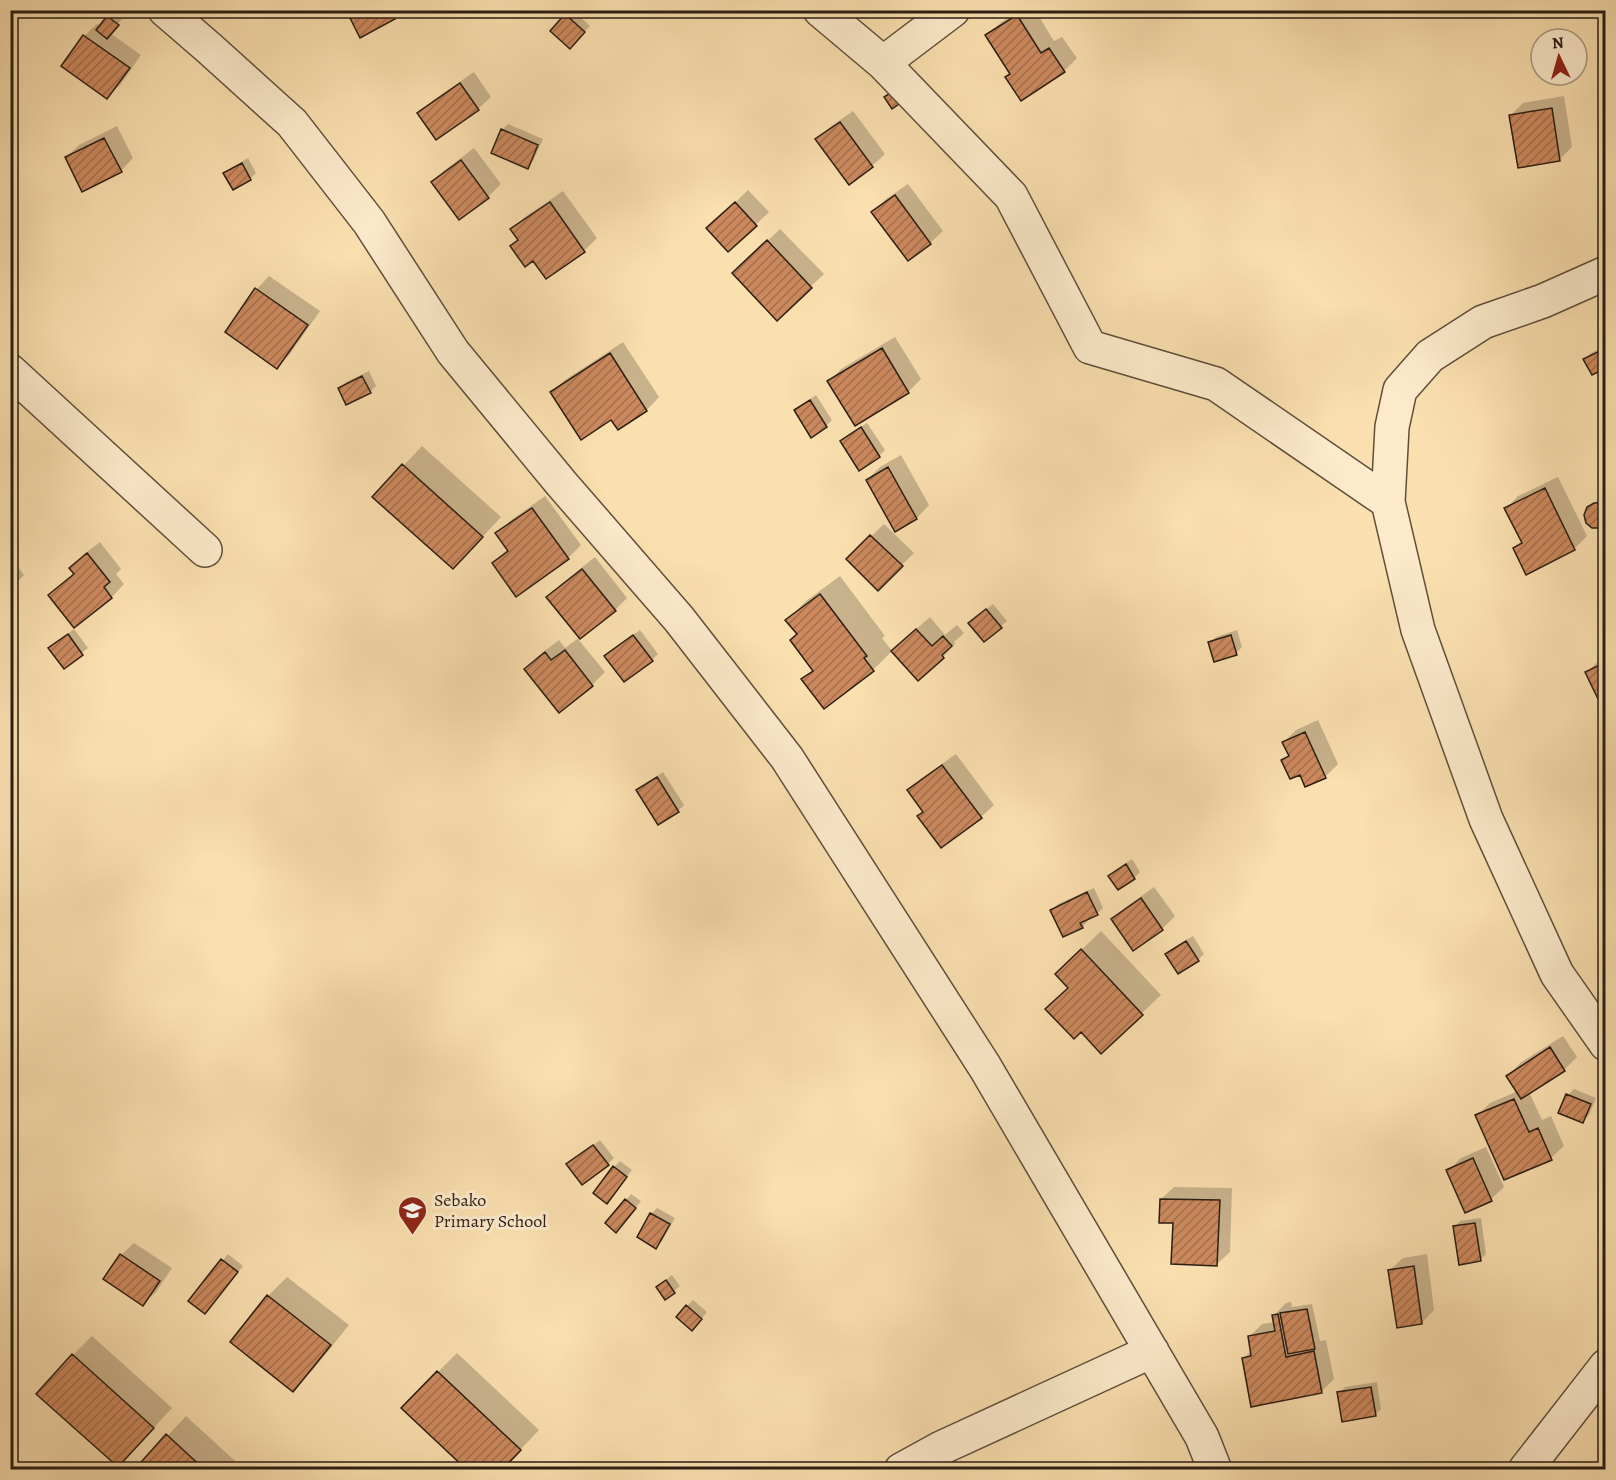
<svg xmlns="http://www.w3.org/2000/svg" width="1616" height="1480" font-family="Alegreya,serif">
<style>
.shadow{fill:#0003}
.building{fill:url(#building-hatch);stroke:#2a1d13;stroke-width:1.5}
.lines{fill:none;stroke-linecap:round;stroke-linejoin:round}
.minor-casing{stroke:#5e4e3a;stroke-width:36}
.minor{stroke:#fceacb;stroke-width:33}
.labels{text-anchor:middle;stroke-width:6;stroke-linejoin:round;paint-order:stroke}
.poi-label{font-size:18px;fill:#2a1d13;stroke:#fceacb;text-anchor:start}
</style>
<defs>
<pattern id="building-hatch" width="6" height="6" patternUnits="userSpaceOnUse" patternTransform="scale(1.5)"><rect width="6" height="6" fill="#cc895e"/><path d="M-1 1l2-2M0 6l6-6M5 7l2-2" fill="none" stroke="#a66f4c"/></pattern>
</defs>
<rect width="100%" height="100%" fill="#fadfaf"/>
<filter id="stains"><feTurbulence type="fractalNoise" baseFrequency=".00333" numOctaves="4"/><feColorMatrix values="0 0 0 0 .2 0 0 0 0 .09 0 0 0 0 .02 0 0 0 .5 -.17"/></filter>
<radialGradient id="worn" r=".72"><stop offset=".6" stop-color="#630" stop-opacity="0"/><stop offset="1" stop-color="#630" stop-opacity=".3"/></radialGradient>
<path class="shadow" d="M348 10H401L394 18Z
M571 10H573L590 26 570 47 552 31Z
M1019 10H1035L1054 41 1062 37 1077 58 1064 71 1011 73 987 36 1000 23Z
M114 11 123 18 110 33 141 55 120 85 107 97 84 36 97 24 100 26Z
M474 72 491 97 478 109 419 113 432 101Z
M1564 96 1572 147 1559 160 1510 116 1523 103Z
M853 111 885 154 872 166 817 139 830 127Z
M508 124 543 139 533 161 527 167 502 130Z
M117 126 133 158 121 171 66 158 79 145Z
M474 148 501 184 488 197 459 218 433 182 445 170Z
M248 158 256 173 250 179 225 174 231 168Z
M908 184 943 231 930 243 873 212 886 199Z
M748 190 769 212 729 250 721 216Z
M563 191 597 238 584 251 534 259 512 246 519 239 512 229 525 217Z
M780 229 824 274 777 318 747 260Z
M269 276 320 311 290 354 277 367 227 332 257 289Z
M895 337 921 379 908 392 855 424 829 381 841 369Z
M623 342 659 397 647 410 618 428 612 418 552 392 565 380Z
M1606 346V366L1585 359 1591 353Z
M369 371 376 386 370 392 340 388 346 382Z
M816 395 832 420 826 426 795 411 801 405Z
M867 423 885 450 879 456 842 441 848 435Z
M422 446 501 517 472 548 375 496Z
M901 455 929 505 917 518 896 530 867 480 880 467Z
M1558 477 1587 536 1574 549 1515 548 1522 541 1506 509 1518 496Z
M545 496 581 545 568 558 494 563 508 549 497 534 510 521Z
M1601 497 1606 498V524L1588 508Z
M884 524 914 553 878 589 848 559Z
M100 542 121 569 116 574 124 584 112 597 74 626 50 595 74 573 71 568 83 555Z
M10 556 24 575 10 589Z
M595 557 627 598 615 610 578 639 605 672 592 685 559 711 526 669 538 656 559 640 565 648 580 637 548 597 561 584Z
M840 576 885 636 882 638 892 651 873 670 824 706 803 679 814 669 798 633 787 620 806 601Z
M993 604 1007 621 984 640 976 617Z
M930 617 945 635 957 625 964 633 954 642 955 644 943 657 906 638Z
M74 629 88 648 64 667 50 648Z
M640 630 658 654 652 660 612 650Z
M1237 630 1242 647 1236 653 1210 643 1216 637Z
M1606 657V699L1587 672 1600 660Z
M1318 720 1338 764 1325 777 1300 773 1283 760 1289 754 1284 742 1296 730Z
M956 754 994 805 981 817 909 790 922 778Z
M663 772 684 805 678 811 638 791 644 785Z
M1132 859 1140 872 1134 878 1110 876 1116 870Z
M1154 887 1175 916 1162 929 1133 949 1113 919 1126 907Z
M1094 888 1103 908 1097 914 1087 919 1088 921 1082 927 1052 910 1058 904Z
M1101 931 1161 995 1101 1052 1070 987 1076 955Z
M1193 936 1204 954 1198 960 1167 954 1173 948Z
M1563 1036 1577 1057 1564 1070 1529 1092 1542 1120 1551 1116 1564 1146 1551 1158 1504 1178 1477 1116 1490 1103 1518 1091 1508 1076 1520 1063Z
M1574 1089 1596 1098 1589 1115 1583 1121 1568 1095Z
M600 1140 614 1158 608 1164 574 1159Z
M1486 1147 1504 1187 1491 1199 1466 1211 1448 1171 1461 1158Z
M620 1161 632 1170 613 1196 614 1167Z
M1174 1187 1232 1188 1230 1252 1217 1264 1175 1222 1161 1199Z
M631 1194 641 1201 622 1225 626 1200Z
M657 1208 675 1218 662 1241 656 1247 651 1214Z
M1481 1218 1486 1254 1480 1260 1455 1227 1460 1221Z
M134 1243 172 1268 156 1292 143 1304 121 1255Z
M228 1254 243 1266 211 1306 190 1301Z
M1427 1254 1434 1310 1422 1323 1390 1270 1403 1258Z
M672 1275 680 1286 666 1298 658 1287Z
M287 1277 349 1325 312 1371 293 1390 268 1296Z
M693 1300 707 1312 698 1323 687 1306Z
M1291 1302 1292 1307 1312 1304 1320 1341 1326 1340 1334 1379 1321 1392 1244 1358 1252 1350 1249 1337 1262 1324 1275 1322 1274 1315 1286 1303Z
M92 1336 172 1408 137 1446 73 1355Z
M457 1353 539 1430 501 1470 438 1372Z
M1377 1382 1381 1409 1375 1415 1339 1393 1345 1387Z
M186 1416 245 1470H136Z"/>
<path class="building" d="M346 10H390L395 19 360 38Z
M565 14 585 32 570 49 550 31Z
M1017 15 1041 53 1049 48 1065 72 1021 101 1005 77 1010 74 985 35Z
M107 16 119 25 107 39 96 30Z
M83 35 130 68 107 99 61 66Z
M460 83 479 110 436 140 417 113Z
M898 88 906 99 892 109 884 97Z
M1552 108 1560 161 1518 168 1509 115Z
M840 122 873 167 849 185 815 139Z
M501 129 538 145 528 169 491 153Z
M104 138 122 172 82 192 65 157Z
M461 160 489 198 459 220 431 182Z
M242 163 251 180 233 190 223 173Z
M895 195 931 244 908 261 871 212Z
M550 202 585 252 546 279 533 261 525 267 510 246 518 240 510 229Z
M735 202 757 226 728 252 706 228Z
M767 240 812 288 777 321 732 273Z
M255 288 308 325 277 369 225 332Z
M882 348 909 393 855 426 827 381Z
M1602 350 1606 357V368L1592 375 1583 359Z
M610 353 647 411 618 430 611 420 581 440 550 392Z
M362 376 371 393 346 405 338 388Z
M810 400 827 427 811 438 794 410Z
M861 427 880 457 859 471 840 441Z
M402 464 483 537 453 569 372 497Z
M888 467 917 519 895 532 866 480Z
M1545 488 1575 550 1526 575 1513 548 1522 543 1504 508Z
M1594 503H1602L1606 506V525L1601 528H1592L1586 523 1584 515 1587 507Z
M532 508 569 559 516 597 492 563 508 551 495 533Z
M870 535 903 566 878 591 846 559Z
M87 553 110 582 104 587 112 598 74 628 48 595 74 574 69 568Z
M582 569 616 611 580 639 546 597Z
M820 594 867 656 864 658 874 671 824 709 801 679 813 671 790 640 797 634 785 620Z
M986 609 1002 628 984 642 968 623Z
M916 629 932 646 943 636 952 646 942 655 944 658 918 681 891 651Z
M68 634 83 655 64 669 48 648Z
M633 635 653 661 624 682 604 656Z
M1231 635 1237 655 1214 662 1208 642Z
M565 650 593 686 559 713 524 669 545 652 551 660Z
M1606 662V700L1600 703 1585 672Z
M1305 732 1326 778 1305 787 1300 775 1290 779 1281 760 1289 756 1282 742Z
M942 765 982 818 941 848 917 816 923 812 907 790Z
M657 777 679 812 658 825 636 790Z
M1126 864 1135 879 1118 890 1108 876Z
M1087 892 1098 915 1080 923 1083 928 1063 937 1050 910Z
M1141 898 1163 930 1133 951 1111 919Z
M1186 941 1199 961 1178 974 1165 954Z
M1081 949 1143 1015 1101 1054 1081 1032 1074 1039 1045 1009 1068 988 1055 974Z
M1550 1047 1565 1071 1521 1099 1506 1076Z
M1566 1094 1591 1104 1583 1123 1558 1113Z
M1514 1099 1529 1132 1538 1128 1552 1160 1504 1180 1475 1115Z
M593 1145 609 1165 582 1185 566 1164Z
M1473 1158 1492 1201 1465 1213 1446 1170Z
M613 1166 627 1177 607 1204 593 1193Z
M625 1199 636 1208 616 1233 605 1223Z
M1160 1199 1220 1200 1217 1266 1171 1264 1173 1223H1159Z
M650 1213 670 1224 656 1249 637 1237Z
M1475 1223 1481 1261 1459 1265 1453 1226Z
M120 1254 160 1281 143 1306 103 1279Z
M221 1259 238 1272 205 1314 188 1301Z
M1414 1266 1422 1324 1397 1328 1388 1270Z
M666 1280 675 1293 665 1300 656 1287Z
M267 1295 331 1345 293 1392 230 1342Z
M686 1305 702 1319 692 1331 676 1317Z
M1307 1309 1315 1349 1288 1354 1280 1313Z
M1278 1314 1286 1357 1314 1351 1322 1393 1251 1407 1242 1358 1251 1356 1248 1336 1275 1331 1272 1315Z
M72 1354 154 1428 118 1467 36 1394Z
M437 1371 521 1450 502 1470H467L401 1408Z
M1371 1387 1376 1416 1342 1422 1337 1392Z
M166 1434 205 1470H134Z"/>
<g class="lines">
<defs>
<path id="minor" d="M165 10 209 48 292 123 369 222 453 352 561 483 679 619 787 758 985 1067 1202 1437 1215 1470
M820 10 883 63 1011 196 1090 347 1216 384 1388 502
M883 63 953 10
M1606 273 1543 301 1483 322 1430 356 1400 390 1392 427 1388 502 1418 630 1486 819 1557 974 1606 1044
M10 371 205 550
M901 1470 941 1448 1152 1351
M1525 1470 1606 1366"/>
</defs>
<use href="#minor" class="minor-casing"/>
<use href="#minor" class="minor"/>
</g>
<defs>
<symbol id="school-pin" viewBox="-11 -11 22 30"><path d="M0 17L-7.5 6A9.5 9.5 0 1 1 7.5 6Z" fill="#8f2418" stroke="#fceacb"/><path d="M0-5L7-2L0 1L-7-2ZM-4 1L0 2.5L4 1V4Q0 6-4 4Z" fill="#fff"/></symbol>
</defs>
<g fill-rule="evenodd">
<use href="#school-pin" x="396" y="1194" width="33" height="45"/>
</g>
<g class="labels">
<g class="poi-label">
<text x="434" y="1206">Sebako<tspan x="434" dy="21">Primary School</tspan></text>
</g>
</g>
<rect width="1616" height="1480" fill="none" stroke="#fadfaf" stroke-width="36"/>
<rect x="12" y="12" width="1592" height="1456" fill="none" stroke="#2a1d13" stroke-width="3"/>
<rect x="18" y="18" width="1580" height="1444" fill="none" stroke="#2a1d13" stroke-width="1.5"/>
<g transform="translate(1559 57) rotate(355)"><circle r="28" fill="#fceacb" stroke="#a89881" stroke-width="1.5"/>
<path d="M0-4.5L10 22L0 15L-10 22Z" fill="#8f2418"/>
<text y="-9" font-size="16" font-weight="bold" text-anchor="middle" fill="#2a1d13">N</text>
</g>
<rect width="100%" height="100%" filter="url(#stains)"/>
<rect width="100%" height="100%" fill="url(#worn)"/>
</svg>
